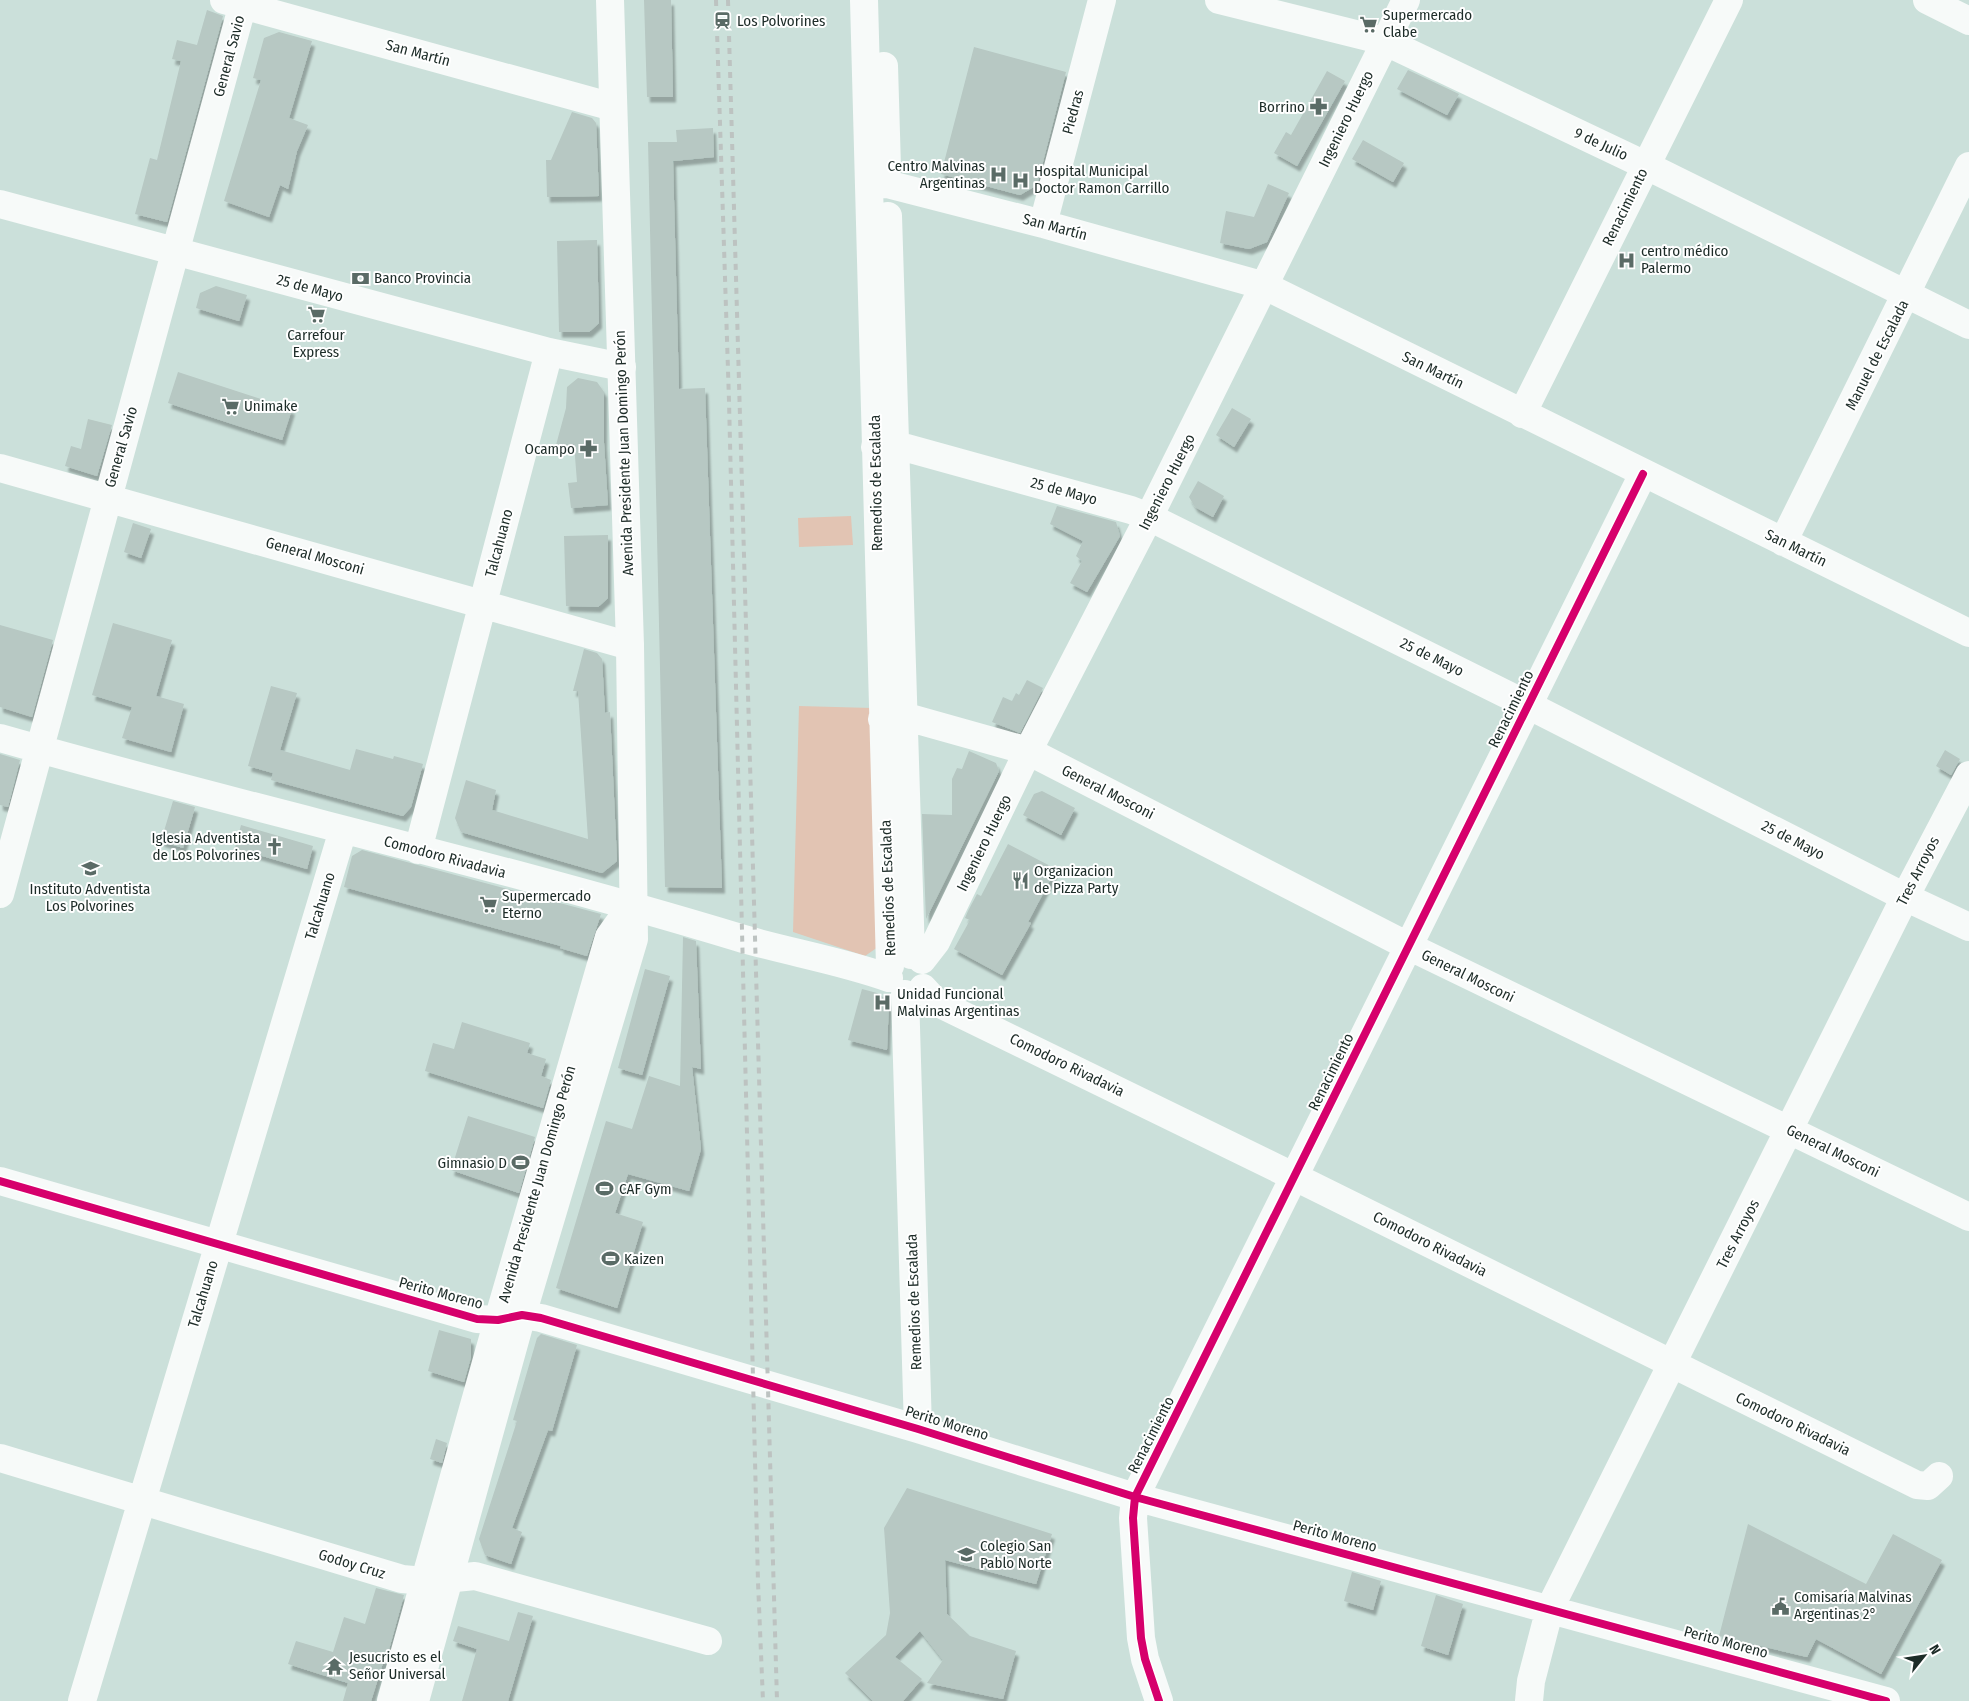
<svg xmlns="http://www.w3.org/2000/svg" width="1969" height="1701" font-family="'Fira Sans Condensed',sans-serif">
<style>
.green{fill:#e2c4b3}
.building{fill:#b7c8c3;filter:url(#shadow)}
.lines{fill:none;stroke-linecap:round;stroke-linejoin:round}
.minor{stroke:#f7faf9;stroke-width:28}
.major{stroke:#f7faf9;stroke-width:28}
.rail{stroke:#bdc3c1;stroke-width:4;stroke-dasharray:6 6;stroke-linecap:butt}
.cycleway-casing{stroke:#fff;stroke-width:11}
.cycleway{stroke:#d6006c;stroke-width:8}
.labels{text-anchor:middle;stroke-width:4;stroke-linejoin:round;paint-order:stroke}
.poi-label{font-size:15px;fill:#1d2c28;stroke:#fff;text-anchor:start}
.street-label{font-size:15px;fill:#1d2c28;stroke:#fff}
</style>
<defs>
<filter id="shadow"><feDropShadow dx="3" dy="5.5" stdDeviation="1" flood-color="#0004"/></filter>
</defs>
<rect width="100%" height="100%" fill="#cbe0da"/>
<path class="green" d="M851 516 853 545 799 547 798 518Z
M799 706 872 708 878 947 865 956 793 932Z"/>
<path class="building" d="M644 0H671L673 97H647Z
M207 10 223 16 167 222 135 214 150 158 157 160 175 86 181 61 172 59 177 40 197 45Z
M279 32 312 41 289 118 308 125 297 151 288 189 280 185 269 217 224 201 261 80 253 78 264 38Z
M974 47 1066 72 1037 185 1020 195 941 174Z
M1408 70 1459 94 1447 115 1397 89Z
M1327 71 1345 81 1297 166 1274 153 1286 132 1291 135Z
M572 112 592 118 596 123 599 196 547 197 546 160H551Z
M713 128 714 157 673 161 679 389 705 388 722 888 665 887 648 142H677L676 130Z
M1363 140 1404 163 1393 182 1352 159Z
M1268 184 1289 193 1267 242 1249 249 1220 243 1226 211 1254 217Z
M597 240 599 323 589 332H559L557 241Z
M216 286 247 295 239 321 196 308 200 293Z
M178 372 292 409 282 440 168 403Z
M578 378 597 382 604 392V443L608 505 571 508 568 483 577 482 574 444 556 445 566 408 567 387Z
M1232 408 1251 419 1234 447 1216 435Z
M88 419 112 425 97 476 65 466 71 446 81 449Z
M1198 481 1224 496 1213 517 1195 507 1189 497Z
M1057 506 1116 522 1120 536 1087 592 1070 583 1082 561 1076 556 1083 541 1050 524Z
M133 523 151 529 141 558 124 552Z
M608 535V598L598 607 566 606 564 536Z
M113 623 172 640 156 696 184 704 171 752 122 738 132 707 92 695Z
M0 625 53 640 32 717 0 707Z
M584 649 597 653 602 659 605 713 610 712 617 861 602 873 461 832 455 818 466 780 496 790 492 810 588 839 578 691H573Z
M1027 680 1043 688 1020 733 992 722 1003 697 1012 701 1016 693 1019 695Z
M271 686 297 693 280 750 350 770 356 749 393 759 394 756 423 764 411 807 403 816 271 780 273 773 248 766Z
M1945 750 1960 759 1951 775 1936 766Z
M969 751 996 763 999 771 926 919 922 814 952 815V779L957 768 962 769Z
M0 754 20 760 8 807 0 805Z
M1042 791 1075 808 1061 835 1023 815 1034 794Z
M173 801 195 807 183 848 161 841Z
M241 825 313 846 307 869 235 848Z
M1008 844 1056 869 1028 922 1031 923 1002 975 954 949 970 920 965 918 968 911 977 894 981 896Z
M362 850 601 914 587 956 560 948 561 946 344 887 352 856Z
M683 937 696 941 701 1069 692 1067 701 1149 689 1191 628 1174 615 1213 643 1222 617 1308 556 1288 606 1121 632 1129 649 1076 680 1086Z
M645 969 670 976 642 1075 618 1068Z
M862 989 877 993 889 1001 887 1050 848 1040Z
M462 1022 530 1043 527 1053 546 1059 541 1076 551 1080 543 1108 425 1071 433 1043 454 1049Z
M468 1116 535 1137 519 1193 451 1170Z
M439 1330 471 1339V1357L464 1382 428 1371Z
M541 1334 577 1345 552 1431 548 1430 512 1528 522 1532 511 1564 485 1555 479 1539 517 1421 513 1420 537 1338Z
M436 1439 447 1443 442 1463 430 1459Z
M907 1488 1052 1534 1036 1584 945 1560 947 1614 970 1636 1016 1651 1003 1699 927 1683 943 1660 920 1631 895 1657 922 1679 903 1701H873L845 1673 886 1635 890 1613 884 1528Z
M1748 1524 1866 1584 1893 1534 1942 1560 1881 1674 1816 1639 1807 1657 1719 1636Z
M1352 1572 1381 1581 1373 1610 1344 1601Z
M376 1588 404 1595 385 1664 383 1663 371 1701H343L348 1683 288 1664 296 1641 333 1652 344 1617 365 1624Z
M1436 1595 1463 1604 1448 1655 1421 1646Z
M518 1612 533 1616 508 1701H462L477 1649 453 1641 458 1626 509 1641Z"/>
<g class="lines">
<path class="minor" d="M224 0 613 107
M864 0 890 966
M1219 0 1384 41 1645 165 1969 325
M1927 0 1969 21
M884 66 887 168
M869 185 887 184 1043 224 1265 286 1969 633
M0 204 549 352 622 367
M888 216 911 955
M1043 224 1102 0
M1522 414 1729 0
M875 447 896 445 1131 510 1149 517 1528 705 1905 897 1969 927
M0 468 630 646
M1783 542 1969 166
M882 719 903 716 1028 751 1408 946 1969 1217
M0 738C245 808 493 863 737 937 787 952 839 960 889 978
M418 850 549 352
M0 894 244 0
M922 960 936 942 1028 751 1149 517 1406 0
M923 988 936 1002 1295 1177 1917 1485 1928 1486 1939 1476
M905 994 918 1429
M0 1181 477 1319 498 1320 522 1315 541 1318 918 1429 1135 1497 1886 1701
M0 1458 402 1579 425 1581 475 1576 708 1641
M82 1701 343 830
M1159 1701 1145 1659 1141 1638 1133 1518 1135 1497 1643 474
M1529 1701 1531 1681 1550 1608 1905 897 1969 775"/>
<path class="major" d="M391 1701 498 1320 609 937 632 905
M415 1701 522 1315 634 939 630 646 610 0"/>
<path class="rail" d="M716 0 729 401 758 1582 763 1701
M728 0 777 1701"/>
<defs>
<path id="cycleway" d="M0 1181 477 1319 498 1320 522 1315 541 1318 918 1429 1135 1497 1886 1701
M1159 1701 1145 1659 1141 1638 1133 1518 1135 1497 1643 474"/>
</defs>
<use href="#cycleway" class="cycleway-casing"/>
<use href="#cycleway" class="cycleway"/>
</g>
<defs>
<symbol id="station-bare" viewBox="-9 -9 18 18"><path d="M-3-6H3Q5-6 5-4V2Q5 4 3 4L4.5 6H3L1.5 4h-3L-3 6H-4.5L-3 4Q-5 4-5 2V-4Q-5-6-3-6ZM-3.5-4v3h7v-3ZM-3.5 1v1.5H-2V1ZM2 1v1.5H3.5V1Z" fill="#5a6b66" stroke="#fff" stroke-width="2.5" paint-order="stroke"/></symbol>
<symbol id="supermarket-bare" viewBox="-9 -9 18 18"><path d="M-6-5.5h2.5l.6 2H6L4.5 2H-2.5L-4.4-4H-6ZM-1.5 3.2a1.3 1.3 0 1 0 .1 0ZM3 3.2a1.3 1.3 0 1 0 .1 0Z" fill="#5a6b66" stroke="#fff" stroke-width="2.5" paint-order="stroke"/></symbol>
<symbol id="pharmacy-bare" viewBox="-9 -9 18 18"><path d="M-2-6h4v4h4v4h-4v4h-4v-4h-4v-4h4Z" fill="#5a6b66" stroke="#fff" stroke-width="2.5" paint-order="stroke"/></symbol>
<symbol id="hospital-bare" viewBox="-9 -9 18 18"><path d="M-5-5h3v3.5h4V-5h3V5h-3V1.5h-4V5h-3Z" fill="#5a6b66" stroke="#fff" stroke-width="2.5" paint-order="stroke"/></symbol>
<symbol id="bank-bare" viewBox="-9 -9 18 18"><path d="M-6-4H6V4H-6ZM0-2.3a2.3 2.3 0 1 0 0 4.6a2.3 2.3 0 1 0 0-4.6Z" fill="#5a6b66" stroke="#fff" stroke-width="2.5" paint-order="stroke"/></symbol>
<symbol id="church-bare" viewBox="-9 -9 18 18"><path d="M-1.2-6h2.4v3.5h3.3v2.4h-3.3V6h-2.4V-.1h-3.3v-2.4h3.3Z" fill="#5a6b66" stroke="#fff" stroke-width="2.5" paint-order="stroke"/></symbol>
<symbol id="school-bare" viewBox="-9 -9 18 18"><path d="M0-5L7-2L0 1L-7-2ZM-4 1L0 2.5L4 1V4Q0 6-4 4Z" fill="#5a6b66" stroke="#fff" stroke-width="2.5" paint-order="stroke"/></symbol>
<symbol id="restaurant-bare" viewBox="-9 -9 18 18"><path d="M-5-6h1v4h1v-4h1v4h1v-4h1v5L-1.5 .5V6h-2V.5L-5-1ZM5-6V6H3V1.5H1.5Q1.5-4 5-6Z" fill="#5a6b66" stroke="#fff" stroke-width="2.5" paint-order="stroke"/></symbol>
<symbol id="stadium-bare" viewBox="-9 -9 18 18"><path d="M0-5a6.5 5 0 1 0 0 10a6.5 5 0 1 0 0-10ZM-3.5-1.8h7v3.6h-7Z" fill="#5a6b66" stroke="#fff" stroke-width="2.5" paint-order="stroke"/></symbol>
<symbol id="civic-bare" viewBox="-9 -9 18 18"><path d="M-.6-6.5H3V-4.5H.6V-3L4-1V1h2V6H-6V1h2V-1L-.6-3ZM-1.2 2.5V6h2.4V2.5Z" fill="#5a6b66" stroke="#fff" stroke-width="2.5" paint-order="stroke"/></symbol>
<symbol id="temple-bare" viewBox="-9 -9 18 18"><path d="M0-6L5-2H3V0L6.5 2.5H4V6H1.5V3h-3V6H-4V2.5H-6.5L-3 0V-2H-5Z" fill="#5a6b66" stroke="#fff" stroke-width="2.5" paint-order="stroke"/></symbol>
</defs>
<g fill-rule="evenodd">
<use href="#station-bare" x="710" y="8" width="25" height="25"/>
<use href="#supermarket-bare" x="1356" y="12" width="25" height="25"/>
<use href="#pharmacy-bare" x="1306" y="94" width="25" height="25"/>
<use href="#hospital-bare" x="986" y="162" width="25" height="25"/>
<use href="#hospital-bare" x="1008" y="168" width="25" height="25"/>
<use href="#hospital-bare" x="1614" y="248" width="25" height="25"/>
<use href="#bank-bare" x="348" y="266" width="25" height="25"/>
<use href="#supermarket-bare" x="304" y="302" width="25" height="25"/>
<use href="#supermarket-bare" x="218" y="394" width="25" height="25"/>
<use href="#pharmacy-bare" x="576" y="436" width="25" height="25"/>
<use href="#church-bare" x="262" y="834" width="25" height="25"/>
<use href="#school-bare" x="78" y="856" width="25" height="25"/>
<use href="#restaurant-bare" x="1008" y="868" width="25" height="25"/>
<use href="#supermarket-bare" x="476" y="892" width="25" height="25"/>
<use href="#hospital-bare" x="870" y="990" width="25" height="25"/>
<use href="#stadium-bare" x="508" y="1150" width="25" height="25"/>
<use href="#stadium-bare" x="592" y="1176" width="25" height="25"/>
<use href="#stadium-bare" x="598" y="1246" width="25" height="25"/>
<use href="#school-bare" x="954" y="1542" width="25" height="25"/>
<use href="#civic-bare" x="1768" y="1594" width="25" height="25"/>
<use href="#temple-bare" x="322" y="1654" width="25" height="25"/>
</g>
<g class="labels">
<g class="poi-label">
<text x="1383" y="20">Supermercado<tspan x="1383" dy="17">Clabe</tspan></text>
<text x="737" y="26">Los Polvorines</text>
<text x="1305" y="112" text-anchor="end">Borrino</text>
<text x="985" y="171" text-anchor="end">Centro Malvinas<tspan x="985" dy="17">Argentinas</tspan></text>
<text x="1034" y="176">Hospital Municipal<tspan x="1034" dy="17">Doctor Ramon Carrillo</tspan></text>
<text x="1641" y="256">centro médico<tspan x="1641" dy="17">Palermo</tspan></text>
<text x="374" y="283">Banco Provincia</text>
<text x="316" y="340" text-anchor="middle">Carrefour<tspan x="316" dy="17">Express</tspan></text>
<text x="244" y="411">Unimake</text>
<text x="575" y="454" text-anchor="end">Ocampo</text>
<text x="260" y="843" text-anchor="end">Iglesia Adventista<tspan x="260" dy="17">de Los Polvorines</tspan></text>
<text x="1034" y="876">Organizacion<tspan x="1034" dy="17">de Pizza Party</tspan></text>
<text x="90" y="894" text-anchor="middle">Instituto Adventista<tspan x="90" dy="17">Los Polvorines</tspan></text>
<text x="502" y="901">Supermercado<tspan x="502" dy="17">Eterno</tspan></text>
<text x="897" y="999">Unidad Funcional<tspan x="897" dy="17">Malvinas Argentinas</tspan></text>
<text x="507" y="1168" text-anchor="end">Gimnasio D</text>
<text x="619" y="1194">CAF Gym</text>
<text x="624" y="1264">Kaizen</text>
<text x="980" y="1551">Colegio San<tspan x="980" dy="17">Pablo Norte</tspan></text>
<text x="1794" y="1602">Comisaría Malvinas<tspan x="1794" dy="17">Argentinas 2°</tspan></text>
<text x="349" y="1662">Jesucristo es el<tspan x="349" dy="17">Señor Universal</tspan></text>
</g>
<g class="street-label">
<text transform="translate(418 53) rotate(15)" y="5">San Martín</text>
<text transform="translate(229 56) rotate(-75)" y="5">General Savio</text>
<text transform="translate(1073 112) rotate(-75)" y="5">Piedras</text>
<text transform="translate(1346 119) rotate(-64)" y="5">Ingeniero Huergo</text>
<text transform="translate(1601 144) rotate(25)" y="5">9 de Julio</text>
<text transform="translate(1625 207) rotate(-64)" y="5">Renacimiento</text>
<text transform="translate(1055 227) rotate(15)" y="5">San Martín</text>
<text transform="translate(310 288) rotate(15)" y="5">25 de Mayo</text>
<text transform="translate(1877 355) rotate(-63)" y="5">Manuel de Escalada</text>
<text transform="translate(1433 370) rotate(26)" y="5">San Martín</text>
<text transform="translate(121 447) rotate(-74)" y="5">General Savio</text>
<text transform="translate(624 453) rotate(-92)" y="5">Avenida Presidente Juan Domingo Perón</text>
<text transform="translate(1167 482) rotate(-63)" y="5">Ingeniero Huergo</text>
<text transform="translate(876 483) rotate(-91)" y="5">Remedios de Escalada</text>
<text transform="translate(1064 491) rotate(15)" y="5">25 de Mayo</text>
<text transform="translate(499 543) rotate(-75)" y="5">Talcahuano</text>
<text transform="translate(1796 548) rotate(26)" y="5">San Martín</text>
<text transform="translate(315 556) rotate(16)" y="5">General Mosconi</text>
<text transform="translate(1432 657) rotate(26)" y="5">25 de Mayo</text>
<text transform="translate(1511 709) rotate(-64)" y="5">Renacimiento</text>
<text transform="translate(1108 792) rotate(27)" y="5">General Mosconi</text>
<text transform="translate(1793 840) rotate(27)" y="5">25 de Mayo</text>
<text transform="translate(984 843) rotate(-64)" y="5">Ingeniero Huergo</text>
<text transform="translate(445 857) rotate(15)" y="5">Comodoro Rivadavia</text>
<text transform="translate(1918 871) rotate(-63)" y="5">Tres Arroyos</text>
<text transform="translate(888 888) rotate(-92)" y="5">Remedios de Escalada</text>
<text transform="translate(320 906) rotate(-73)" y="5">Talcahuano</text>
<text transform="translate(1468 976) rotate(26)" y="5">General Mosconi</text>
<text transform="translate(1067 1065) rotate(26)" y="5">Comodoro Rivadavia</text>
<text transform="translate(1331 1072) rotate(-64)" y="5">Renacimiento</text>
<text transform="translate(1833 1151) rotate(26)" y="5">General Mosconi</text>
<text transform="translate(537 1184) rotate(-74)" y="5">Avenida Presidente Juan Domingo Perón</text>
<text transform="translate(1738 1234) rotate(-63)" y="5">Tres Arroyos</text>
<text transform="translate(1430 1244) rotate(27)" y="5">Comodoro Rivadavia</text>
<text transform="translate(441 1293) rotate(15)" y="5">Perito Moreno</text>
<text transform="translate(203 1294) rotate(-73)" y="5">Talcahuano</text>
<text transform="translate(914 1302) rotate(-92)" y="5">Remedios de Escalada</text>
<text transform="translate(947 1423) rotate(17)" y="5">Perito Moreno</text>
<text transform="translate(1793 1424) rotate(26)" y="5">Comodoro Rivadavia</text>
<text transform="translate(1151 1435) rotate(-63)" y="5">Renacimiento</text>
<text transform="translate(1335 1536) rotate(15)" y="5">Perito Moreno</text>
<text transform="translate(352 1564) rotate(17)" y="5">Godoy Cruz</text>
<text transform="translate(1726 1642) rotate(15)" y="5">Perito Moreno</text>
</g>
</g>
<g transform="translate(1924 1656) rotate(60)" stroke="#ffffff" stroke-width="4" paint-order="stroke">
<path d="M0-4L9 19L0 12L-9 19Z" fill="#1d2c28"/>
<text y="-8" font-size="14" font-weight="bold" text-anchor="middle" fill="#1d2c28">N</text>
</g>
</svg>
